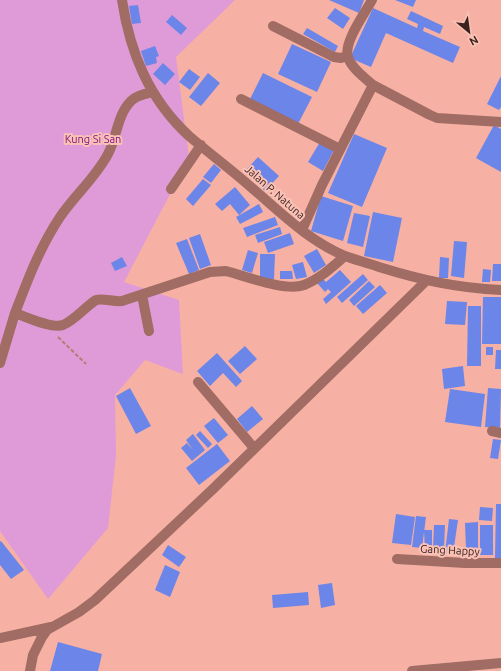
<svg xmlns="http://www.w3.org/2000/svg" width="501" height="671" font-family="Ubuntu,sans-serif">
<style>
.green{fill:#df9bd7}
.building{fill:#6c85e8}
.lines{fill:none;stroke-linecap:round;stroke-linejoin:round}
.path{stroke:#b27d73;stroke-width:2;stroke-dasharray:4 2;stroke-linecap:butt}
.minor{stroke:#a06c63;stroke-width:10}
.labels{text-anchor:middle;stroke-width:4;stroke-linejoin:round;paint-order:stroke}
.park-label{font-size:11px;fill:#85157e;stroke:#fac2b7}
.street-label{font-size:11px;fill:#3c221d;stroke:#fac2b7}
</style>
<rect width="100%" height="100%" fill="#f6b1a4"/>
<path class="green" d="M0 0H235L176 57 189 158 124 282 179 300 183 374 145 360 115 395 116 455 108 528 48 599 0 531Z"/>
<path class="building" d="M329 0H364L359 13Z
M395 0H416L413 7Z
M138 5 141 23 132 24 129 6Z
M335 8 350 18 343 29 327 18Z
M373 8 417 28 418 24 407 19 411 11 443 26 440 34 424 27 423 31 460 47 453 63 386 33 371 67 350 58Z
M172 15 187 28 181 35 166 22Z
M307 28 338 46 335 52 303 34Z
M292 44 331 62 317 92 278 74Z
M155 46 159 56 156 57 157 63 146 66 141 51Z
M163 63 175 74 165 85 153 74Z
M189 69 200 77 190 90 179 82Z
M208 73 220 83 201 106 189 97Z
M263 73 312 97 298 124 250 99Z
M501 76V107L499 110 487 104Z
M494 125 501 129V172L476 158Z
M354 134 387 148 362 207 328 193Z
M320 142 334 150 323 171 308 162Z
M258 157 279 176 265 191 244 172Z
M214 164 221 170 211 183 203 177Z
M203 179 211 185 193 206 186 199Z
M235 187 250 205 239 215 230 204 222 211 215 204Z
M321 196 353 206 343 241 311 231Z
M259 204 263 212 240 224 236 217Z
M373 212 402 218 393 262 364 256Z
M354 213 370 216 363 247 347 243Z
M275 217 278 225 247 237 243 228Z
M280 227 282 234 258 243 255 235Z
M290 233 294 244 268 253 264 242Z
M200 234 211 265 200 269 189 238Z
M187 239 199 270 189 274 176 243Z
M454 241 467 242 464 278 451 276Z
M317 249 326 265 314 273 304 256Z
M248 250 258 253 252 273 242 270Z
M260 254H275L274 279H260Z
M122 257 127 266 115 271 111 263Z
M440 257 449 258 448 278H439Z
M303 262 307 277 296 279 292 265Z
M493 264H501V281H492Z
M483 269 491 270 490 282H482Z
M340 270 351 282 326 304 323 299 331 292 328 289 325 292 317 283 322 278 326 282Z
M280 271H292L293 279H280Z
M363 274 368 280 342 303 337 297Z
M369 281 375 287 354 306 349 300Z
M380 285 387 293 363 314 356 306Z
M483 297H501V344H482Z
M447 301 467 302 465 325 445 324Z
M468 306H481V366H467Z
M245 346 257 359 240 374 228 361Z
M486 347H493V355H486Z
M496 350H501V369H495Z
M217 353 242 381 236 387 223 373 210 386 197 371Z
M463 366 465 386 444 389 442 369Z
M130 388 151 426 136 434 116 396Z
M488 388 501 389 500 428 485 427Z
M450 389 485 394 481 427 445 422Z
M252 406 263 419 247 432 237 419Z
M214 418 228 435 218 443 204 426Z
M200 431 212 444 208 448 196 435Z
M193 434 205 450 192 461 181 448 187 443 193 450 186 440Z
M493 439 501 440 498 459 490 458Z
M217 444 230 461 199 485 186 468Z
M496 504H501V559H495Z
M480 507 493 508 492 521 479 520Z
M396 514 415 517 411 545 392 543Z
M416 516 426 517 422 548 412 547Z
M449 519 458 520 453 554 445 553Z
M478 522V549H466L465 523Z
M434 525H445L444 549H433Z
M480 525H493V555H480Z
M424 530H432V553L425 554Z
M1 541 24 570 11 579 0 565V542Z
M168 545 186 557 179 567 162 555Z
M165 565 180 572 170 597 155 590Z
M332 583 335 605 321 608 318 585Z
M308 592 309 605 273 608 272 595Z
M58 642 102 654 98 671H50Z"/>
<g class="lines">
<path class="path" d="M58 337 86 364"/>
<path class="minor" d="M122 0C130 53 149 99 189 136 210 154 232 170 252 188 281 213 309 241 345 256 356 260 368 263 379 267 421 280 457 288 501 290
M372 0C365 13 343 43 348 57 351 68 365 78 373 85L430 115 437 118 501 122
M273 26 334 57 341 58 347 56
M153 92C145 94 137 95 131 101 117 115 117 137 108 154 96 177 75 195 60 217 40 247 28 279 15 313 26 317 52 329 63 325 75 320 85 307 96 300 104 298 113 302 122 301L210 272 226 271C245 276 286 292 304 285 320 279 333 266 345 256
M241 99 340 149
M171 189 201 145
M302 230 322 185 373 85
M142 295 149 331
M0 363 15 313
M198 382 254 448
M492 431 501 433
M397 559 465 563H501
M0 638 51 627
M30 671 33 655 42 637 47 630 79 612 95 600 214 488 426 281
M412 671 501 663"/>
</g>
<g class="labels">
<g class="park-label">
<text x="93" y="143">Kung Si San</text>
</g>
<g class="street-label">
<text transform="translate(275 192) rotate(41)" y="4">Jalan P. Natuna</text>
<text transform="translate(450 550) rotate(3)" y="4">Gang Happy</text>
</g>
</g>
<g transform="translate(469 32) rotate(151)" stroke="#fac2b7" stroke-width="3" paint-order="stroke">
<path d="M0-3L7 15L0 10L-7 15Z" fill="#3c221d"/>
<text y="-6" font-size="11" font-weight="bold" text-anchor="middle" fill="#3c221d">N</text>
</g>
</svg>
